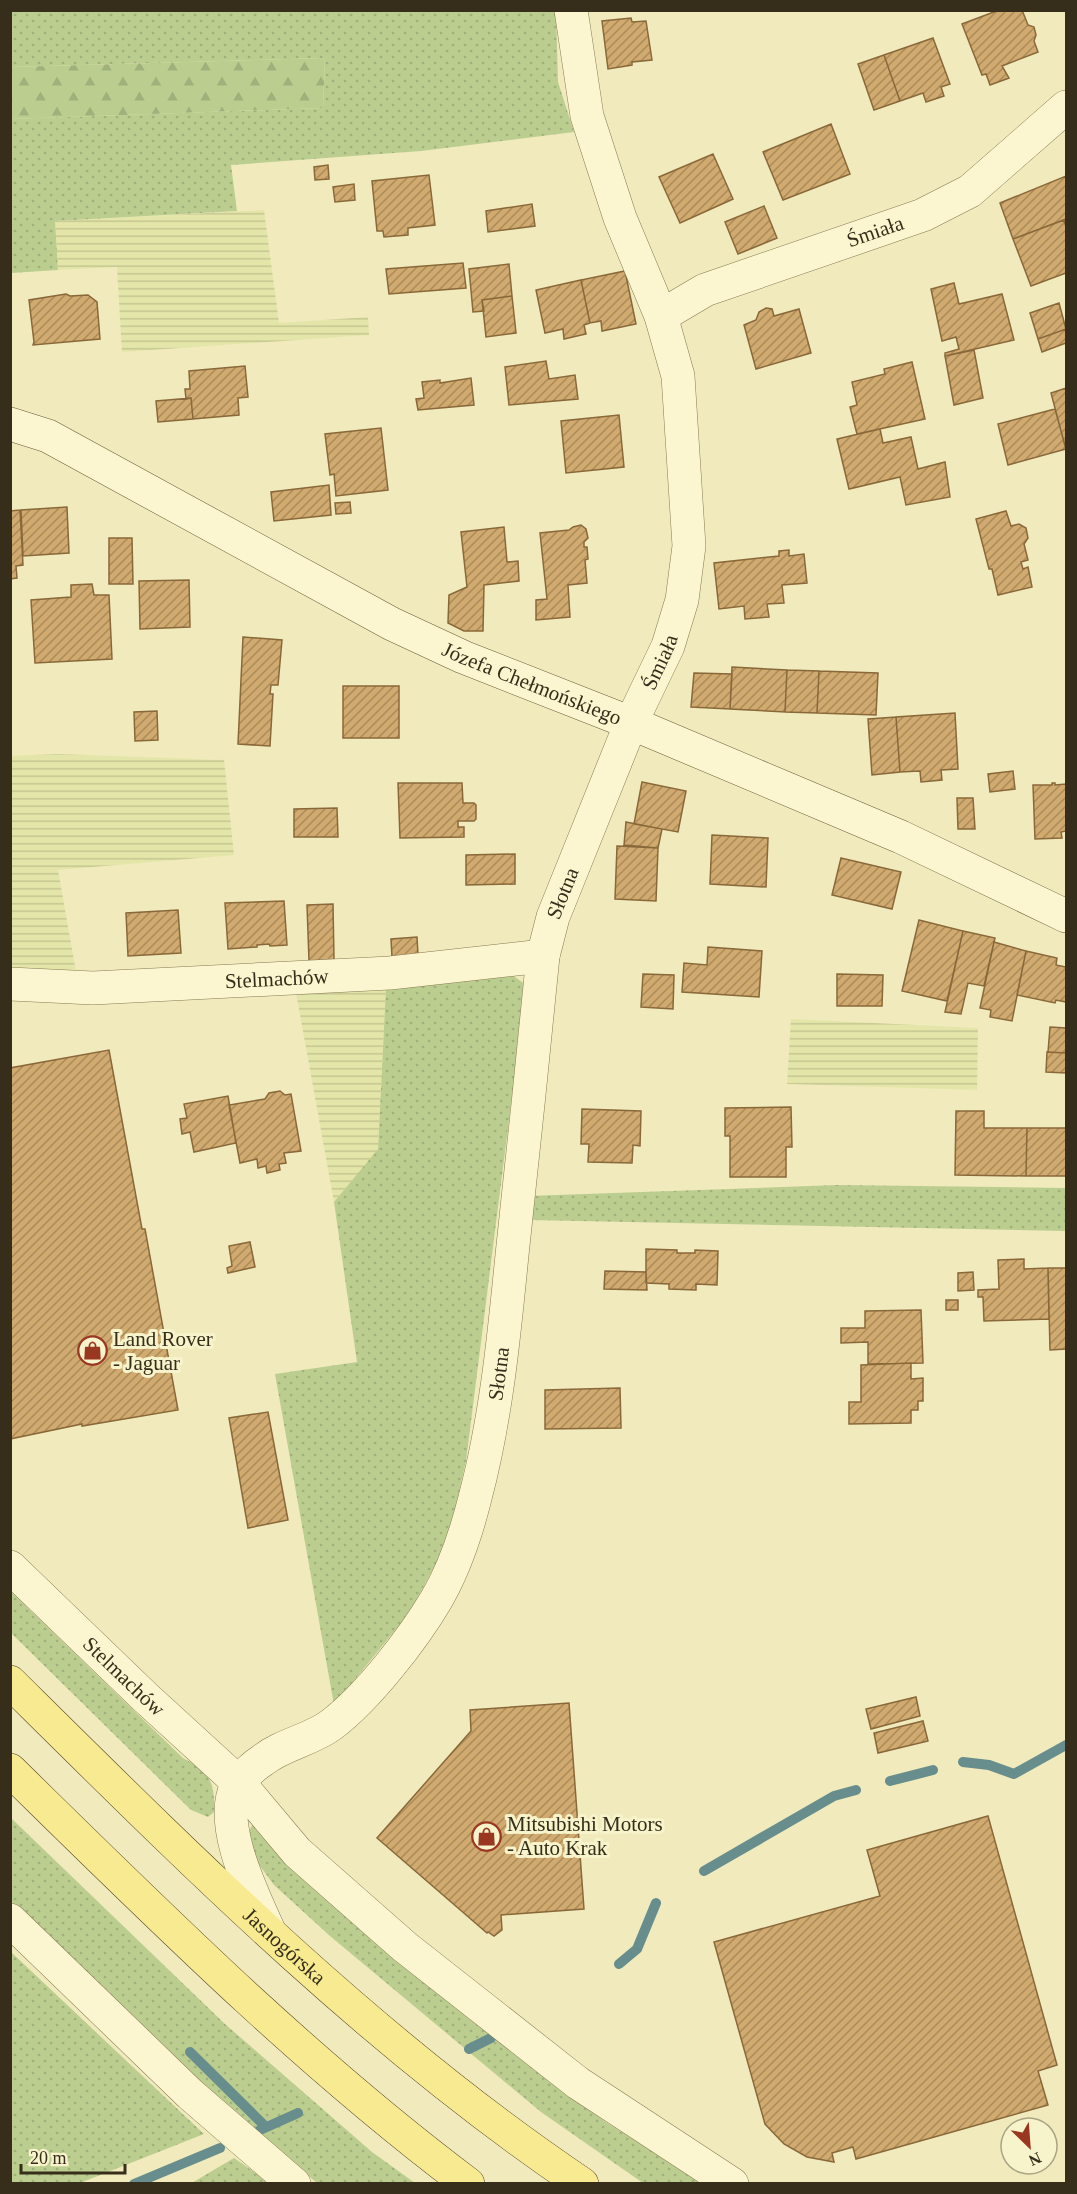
<svg xmlns="http://www.w3.org/2000/svg" width="1077" height="2194" font-family="Georgia,serif">
<style>
.farmland{fill:url(#farmland-rules)}
.grass{fill:url(#grass-dots)}
.forest{fill:url(#forest-firs)}
.lines{fill:none;stroke-linecap:round;stroke-linejoin:round}
.stream{stroke:#678e8c;stroke-width:10}
.building{fill:url(#building-hatch);stroke:#896839;stroke-width:1.5}
.street-casing{stroke:#887a54;stroke-width:34}
.secondary-casing{stroke:#6a5a38;stroke-width:34}
.primary-casing{stroke:#554629;stroke-width:34}
.street{stroke:#fbf6cf;stroke-width:33}
.secondary{stroke:#fbf6cf;stroke-width:33}
.primary{stroke:#f7ea90;stroke-width:33}
.labels{text-anchor:middle;stroke-width:6;stroke-linejoin:round;paint-order:stroke}
.street-label{font-size:21px;fill:#362d1a;stroke:#f7f3cb}
.poi-label{font-size:21px;fill:#362d1a;stroke:#f7f3cb;text-anchor:start}
</style>
<defs>
<pattern id="farmland-rules" width="6" height="5" patternUnits="userSpaceOnUse" patternTransform="scale(1.5)"><rect width="6" height="5" fill="#e4e6a9"/><path d="M0 2.5h6" fill="none" stroke="#c4c691"/></pattern>
<pattern id="grass-dots" width="8" height="8" patternUnits="userSpaceOnUse" patternTransform="scale(1.5)"><rect width="8" height="8" fill="#bbce8f"/><path d="M2 2h.1M6 6h.1" fill="none" stroke="#a1b17b" stroke-width="1.8" stroke-linecap="round"/></pattern>
<pattern id="forest-firs" width="22" height="20" patternUnits="userSpaceOnUse" patternTransform="scale(1.5)"><rect width="22" height="20" fill="#bbce8f"/><path d="M5 1l3.5 6h-7zM16 11l3.5 6h-7z" fill="#a1b17b"/></pattern>
<pattern id="building-hatch" width="6" height="6" patternUnits="userSpaceOnUse" patternTransform="scale(1.5)"><rect width="6" height="6" fill="#d1aa6f"/><path d="M-1 1l2-2M0 6l6-6M5 7l2-2" fill="none" stroke="#aa8b5a"/></pattern>
</defs>
<rect width="100%" height="100%" fill="#f0eabc"/>
<path class="farmland" d="M264 210 279 323 368 317 369 335 122 352 117 267 58 270 55 221Z
M58 754 224 760 234 855 58 870 76 972 11 971 10 756Z
M295 987H386L378 1149 334 1202Z
M791 1019 978 1028 977 1090 787 1084Z"/>
<path class="grass" d="M11 11H556L558 82 574 132 421 151 231 165 237 211 55 221 58 270 11 273V119L323 108 325 58 11 67Z
M507 971 526 985 466 1461 448 1541 410 1612 334 1705 275 1374 357 1362 334 1202 378 1149 386 987Z
M838 1185 1066 1188V1231L529 1220 528 1196Z
M10 1591 183 1758C210 1772 215 1782 214 1812L208 1817 191 1810 11 1633Z
M10 1817 225 2024 372 2152 415 2183H317L197 2082 11 1901Z
M253 1823 299 1870 469 2019 607 2123 704 2183H643L541 2112 330 1936 274 1885 249 1851 246 1838Z
M10 1952H11L204 2134 80 2183H11Z
M234 2158 270 2183 190 2184Z"/>
<path class="forest" d="M325 58 323 108 11 119V67Z"/>
<g class="lines">
<path class="stream" d="M963 1762 989 1765 1014 1774 1066 1745
M890 1781 933 1770
M704 1871 834 1796 856 1790
M619 1964 637 1949 656 1903
M469 2049 491 2038
M190 2052 266 2127
M260 2130 298 2113
M134 2184 220 2148"/>
</g>
<path class="building" d="M999 10H1022L1028 25 1034 27 1036 35 1034 41 1038 52 1002 66 1009 78 990 85 986 74 982 75 962 24Z
M631 18 632 22 646 21 652 60 632 62V65L608 69 602 21Z
M933 38 950 84 941 87 944 96 926 102 923 93 900 101 884 55Z
M884 55 900 101 874 110 858 64Z
M831 124 850 174 783 200 763 152Z
M713 154 733 199 680 223 659 177Z
M328 165 329 179 315 180 314 167Z
M429 175 435 225 408 228V235L384 237 383 231H377L372 181Z
M1066 176V219L1013 239 1000 203Z
M354 184 355 200 335 202 333 187Z
M532 204 535 226 488 232 486 211Z
M764 206 777 238 738 254 725 222Z
M1064 220 1066 227V273L1031 286 1013 239Z
M463 263 466 288 389 294 386 269Z
M509 264 512 296 482 300 484 311 473 312 469 269Z
M625 271 636 324 602 331 601 321 590 323 581 280Z
M581 280 590 323 584 325 586 334 564 339 563 329 545 333 536 290Z
M954 283 959 304 1002 294 1014 340 945 356V353L959 349 956 337 942 341 931 289Z
M66 294 70 296 88 295 97 302 100 339 33 345 34 342 29 300Z
M512 296 516 333 486 337 482 300Z
M1059 303 1066 329 1038 339 1030 313Z
M766 308 772 309 774 316 799 309 811 353 756 369 744 325 756 320 759 312Z
M1066 329V343L1042 352 1038 339Z
M974 350 983 398 954 405 945 356Z
M546 361 549 379 575 375 578 399 509 405 505 367Z
M912 362 925 419 857 434 850 407 857 405 852 382 885 374 884 369Z
M245 366 248 397 238 398 239 415 193 419 191 398 186 399 185 389H190L189 371Z
M471 378 474 405 418 410 416 399 424 398 422 382 440 380V383Z
M1066 388V446H1065L1051 393Z
M191 398 193 419 158 422 156 401Z
M1055 409 1066 449 1008 465 998 424Z
M619 415 624 467 566 473 561 421Z
M381 428 388 490 336 496 334 474 330 475 325 434Z
M880 429 883 443 911 437 918 469 945 462 950 497 906 505 900 477 849 489 837 439Z
M329 485 331 515 274 521 271 492Z
M350 502 351 513 336 514 335 503Z
M67 507 69 553 23 556 21 510Z
M20 510 23 565 16 566 17 578 10 579V511Z
M1006 511 1011 526 1019 524 1026 528 1028 538 1024 544 1028 560 1021 562 1023 569 1028 567 1032 587 998 595 992 569H989L976 519Z
M581 525 586 529 588 538 584 542V547H587L588 559 585 560 587 583 568 585 570 617 536 620V600L547 599 540 533 569 530 573 527Z
M504 527 507 562 518 561 519 581 484 585 483 631H464L448 623 449 595 467 587 461 532Z
M109 538H132L133 584H109Z
M789 550V556L804 554 807 583 782 585 784 603 767 604 769 617 745 619 744 606 719 609 714 563 779 556V551Z
M189 580 190 627 140 629 139 581Z
M92 584 94 595H109L112 659 35 663 31 600 71 597V585Z
M243 637 282 640 278 685H271L270 694H273L270 746 238 744Z
M732 667 787 670 785 712 730 709Z
M787 670 819 671 817 713 785 712Z
M819 671 878 673 876 715 817 713Z
M694 673 732 674 730 709 691 707Z
M343 686H399V738H343Z
M157 711 158 740 135 741 134 712Z
M955 713 958 769 941 770 942 780 921 782 920 771 900 772 896 717Z
M896 717 900 772 872 775 868 719Z
M1013 771 1015 789 990 792 988 774Z
M642 782 686 791 678 832 634 824Z
M398 783H462L463 803H474L476 805V819L474 821H458V827H464V837L400 838Z
M1052 783H1055V785L1066 784V831L1061 832 1062 838 1035 839 1033 785H1052Z
M957 798H973L975 829H958Z
M337 808 338 837H294V809Z
M626 822 662 829 658 848 624 845Z
M712 835 768 838 766 887 710 884Z
M617 846 658 848 656 901 615 899Z
M515 854V884L466 885V855Z
M841 858 901 872 892 909 832 895Z
M284 901 287 945 270 946 269 944 257 945V947L228 949 225 903Z
M333 904 334 960 309 961 307 905Z
M178 910 181 953 128 956 126 913Z
M919 920 963 931 947 1001 902 991Z
M963 931 995 938 994 942 984 986 968 983 961 1014 945 1012Z
M417 937 418 955 392 957 391 939Z
M994 942 1026 951 1012 1021 990 1017 991 1010 980 1008Z
M708 947 762 951 759 997 682 992 684 963 707 965Z
M1026 951 1057 958 1056 965 1066 967V1002L1056 1000 1055 1003 1017 995Z
M643 974 674 975 673 1009 641 1007Z
M837 974 883 975 882 1006H837Z
M1050 1027 1066 1028V1053L1048 1052Z
M109 1050 142 1229H145L178 1410 82 1426V1424L10 1439V1068Z
M1047 1052 1066 1053V1073L1046 1072Z
M280 1091 285 1095 291 1094 301 1151 284 1153 286 1163 279 1164 280 1170 267 1173 266 1166 258 1168 257 1159 240 1163 229 1105 265 1099 269 1093Z
M228 1096 236 1143 194 1152 190 1132 182 1134 180 1119 187 1118 184 1104Z
M791 1107 792 1147H786V1177H730V1136H725V1108Z
M582 1109 641 1111 640 1146 633 1145 632 1163 588 1162 589 1144H581Z
M956 1111H984V1128H1027L1026 1176 955 1175Z
M1027 1128H1066V1176H1026Z
M250 1242 255 1267 228 1273 227 1268 232 1266 229 1246Z
M646 1249 677 1250V1253H695V1250L718 1251 717 1285 696 1284V1290L669 1289V1284L646 1283Z
M1024 1259V1269L1048 1268 1049 1319 984 1321 983 1297H978V1290L999 1289 998 1260Z
M1048 1268H1066V1349L1050 1350Z
M605 1271 646 1272 647 1290 604 1289Z
M973 1272 974 1290 958 1291V1273Z
M946 1300H958V1310H946Z
M921 1310 923 1363 868 1364V1342L841 1343V1328H865V1311Z
M911 1363V1379L923 1378V1401H918V1410H911V1423L849 1424V1402H861V1365Z
M620 1388 621 1428 545 1429V1390Z
M268 1412 288 1520 248 1528 229 1418Z
M916 1697 920 1716 871 1729 866 1709Z
M569 1703 584 1909 501 1915 502 1930 494 1936 488 1932 487 1933 377 1838 471 1731 470 1710Z
M923 1721 928 1741 878 1753 874 1733Z
M988 1816 1057 2065 1038 2071 1048 2105 856 2159 853 2147 832 2153 834 2162 807 2157 784 2144 765 2124 714 1942 880 1896 867 1850Z"/>
<g class="lines">
<defs>
<g id="street">
<path id="s1" d="M661 316 705 290 923 215 970 191 1066 107"/>
<path id="s2" d="M10 984 93 988 390 973 543 956"/>
<path id="s3" d="M10 1567 145 1697 239 1783 297 1852 405 1947 578 2083 732 2184"/>
<path d="M10 1920 190 2094 294 2184"/>
<path id="s4" d="M270 1933C254 1897 214 1819 239 1782 244 1775 255 1765 263 1760 283 1744 311 1740 331 1725 367 1698 413 1639 436 1600 455 1568 466 1534 475 1498 496 1419 504 1337 512 1255 523 1155 533 1056 543 956L553 917 631 723 668 646 682 600 689 546 678 376 661 316 620 218 587 116 571 10"/>
</g>
<g id="secondary">
<path id="s5" d="M10 424 48 436 392 624 463 657 631 723 901 837 1066 916"/>
</g>
<g id="primary">
<path id="s6" d="M10 1682C190 1860 371 2042 582 2184"/>
<path d="M10 1770C157 1914 303 2060 468 2184"/>
</g>
</defs>
<use href="#street" class="street-casing"/>
<use href="#secondary" class="secondary-casing"/>
<use href="#primary" class="primary-casing"/>
<use href="#street" class="street"/>
<use href="#secondary" class="secondary"/>
<use href="#primary" class="primary"/>
</g>
<defs>
<symbol id="shop-ring" viewBox="-11 -11 22 22"><circle r="9.5" fill="#f7f3cb" stroke="#9a3721" stroke-width="1.5"/><path d="M-5-2.5h2.3a2.7 3.5 0 0 1 5.4 0H5L5.5 6h-11ZM-1.5-2.5h3a1.5 2.3 0 0 0-3 0Z" fill="#9a3721"/></symbol>
</defs>
<g fill-rule="evenodd">
<use href="#shop-ring" x="76" y="1334" width="33" height="33"/>
<use href="#shop-ring" x="470" y="1820" width="33" height="33"/>
</g>
<g class="labels">
<g class="street-label">
<text dy="7" stroke="none"><textPath href="#s1" startOffset="231">Śmiała</textPath></text>
<text dy="7" stroke="none"><textPath href="#s4" startOffset="1406">Śmiała</textPath></text>
<text dy="7" stroke="none"><textPath href="#s5" startOffset="584">Józefa Chełmońskiego</textPath></text>
<text dy="7" stroke="none"><textPath href="#s4" startOffset="1155">Słotna</textPath></text>
<text dy="7" stroke="none"><textPath href="#s2" startOffset="267">Stelmachów</textPath></text>
<text dy="7" stroke="none"><textPath href="#s4" startOffset="669">Słotna</textPath></text>
<text dy="7" stroke="none"><textPath href="#s3" startOffset="158">Stelmachów</textPath></text>
<text dy="7" stroke="none"><textPath href="#s6" startOffset="381">Jasnogórska</textPath></text>
</g>
<g class="poi-label">
<text x="113" y="1346">Land Rover<tspan x="113" dy="24">- Jaguar</tspan></text>
<text x="507" y="1831">Mitsubishi Motors<tspan x="507" dy="24">- Auto Krak</tspan></text>
</g>
</g>
<rect width="1077" height="2194" fill="none" stroke="#362d1a" stroke-width="24"/>
<g transform="translate(1029 2146) rotate(155)"><circle r="28" fill="#f7f3cb" stroke="#aaa484" stroke-width="1.5"/>
<path d="M0-4.5L10 22L0 15L-10 22Z" fill="#9a3721"/>
<text y="-9" font-size="16" font-weight="bold" text-anchor="middle" fill="#362d1a">N</text>
</g>
<path d="M21 2164v9h104v-9" fill="none" stroke="#362d1a" stroke-width="3"/>
<text x="30" y="2164" font-size="18" fill="#362d1a" stroke="#f7f3cb" stroke-width="4.5" paint-order="stroke">20 m</text>
</svg>
